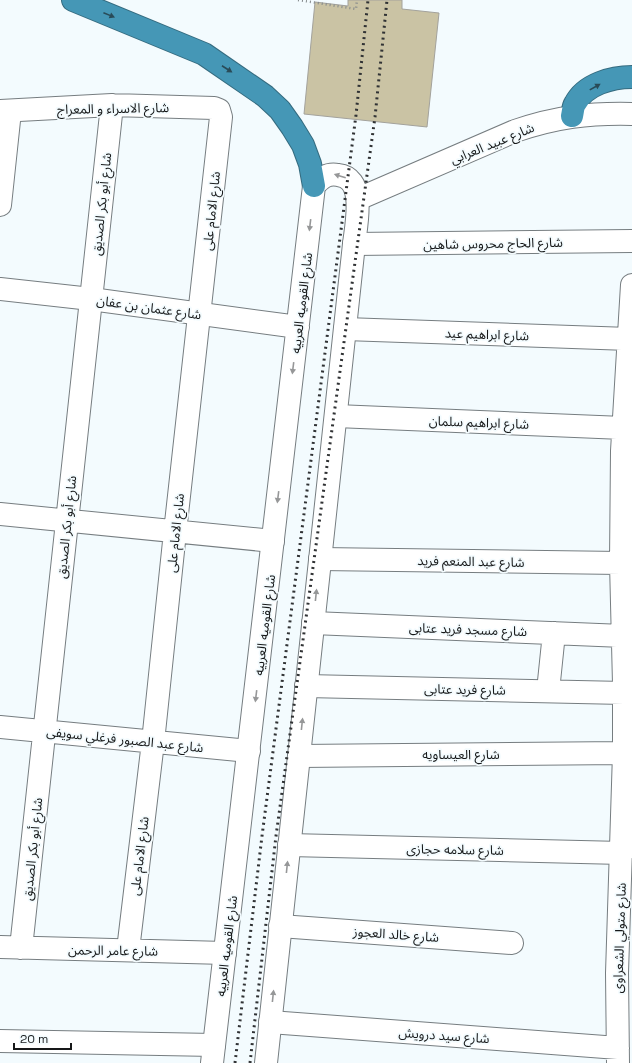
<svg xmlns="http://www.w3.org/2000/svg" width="632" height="1063" font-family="'Space Grotesk','Noto Sans Arabic',sans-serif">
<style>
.building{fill:#cac3a4;stroke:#a3a29c}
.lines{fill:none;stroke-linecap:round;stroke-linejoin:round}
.minor-casing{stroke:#767d80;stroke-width:24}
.tertiary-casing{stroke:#767d80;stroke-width:24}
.motorway-casing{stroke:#356b7f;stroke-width:24}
.path{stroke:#828789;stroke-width:2.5;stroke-dasharray:1 3;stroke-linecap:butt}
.minor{stroke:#fff;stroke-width:22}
.tertiary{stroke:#fff;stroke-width:22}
.motorway{stroke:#4597b6;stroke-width:22}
.rail{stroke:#303234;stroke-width:3;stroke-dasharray:2 4;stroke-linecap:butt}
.oneway{fill:#294b58}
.oneway2{fill:#969798}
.labels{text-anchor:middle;stroke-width:3.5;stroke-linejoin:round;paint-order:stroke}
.street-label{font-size:13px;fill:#161819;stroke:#f3fbfe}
</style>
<rect width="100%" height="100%" fill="#f3fbfe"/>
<path class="building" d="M348 0H402V9L439 13 427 127 304 114 315 2 348 6Z"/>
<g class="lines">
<defs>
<path id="minor" d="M0 111 112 105 214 108 219 110 221 117 175 532 153 742 128 950
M358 199 515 131C556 117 588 113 632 114
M0 205 10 111
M354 244 632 241
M345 329 629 339
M336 416 623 428
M0 514 273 541
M320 559 621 563
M313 623 623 636
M306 686 624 693
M548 691 554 633
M0 727 249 751
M299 756 624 753
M289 845 622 853
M280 926 512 943
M0 947 225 953
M21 948 112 105
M270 1022 618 1048
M0 1041 214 1045
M618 1063 617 973 624 753V684L621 563 622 451 632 285"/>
<path id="tertiary" d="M0 289 91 299 298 327
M212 1063 314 186C321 178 327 173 338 175 367 178 356 225 354 244L266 1063"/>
<path id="motorway" d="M73 0 204 54 265 96 280 110 292 127 303 145 310 164 314 186
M572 116C573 112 573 107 575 104 585 84 612 77 632 77"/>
</defs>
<use href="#minor" class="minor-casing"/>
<use href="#tertiary" class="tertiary-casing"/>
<use href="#motorway" class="motorway-casing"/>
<path class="path" d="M298 0 356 9 357 0"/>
<use href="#minor" class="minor"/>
<use href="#tertiary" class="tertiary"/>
<use href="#motorway" class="motorway"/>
<path class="rail" d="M235 1063 262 836 356 115 368 0
M250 1063 276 836 375 117 387 0"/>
</g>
<defs><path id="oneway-solid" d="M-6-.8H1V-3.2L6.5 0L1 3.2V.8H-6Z"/></defs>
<g class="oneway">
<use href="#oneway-solid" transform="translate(109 15) rotate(22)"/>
<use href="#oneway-solid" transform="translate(227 69) rotate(33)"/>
<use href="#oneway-solid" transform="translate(595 87) rotate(-29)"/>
</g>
<g class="oneway2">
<use href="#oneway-solid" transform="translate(340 176) rotate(-163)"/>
<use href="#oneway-solid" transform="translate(310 225) rotate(97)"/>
<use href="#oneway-solid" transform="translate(293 368) rotate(97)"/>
<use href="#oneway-solid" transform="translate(278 497) rotate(97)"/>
<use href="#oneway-solid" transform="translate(316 595) rotate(-84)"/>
<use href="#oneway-solid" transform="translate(256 696) rotate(97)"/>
<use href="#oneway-solid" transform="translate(302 724) rotate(-84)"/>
<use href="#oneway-solid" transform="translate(287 867) rotate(-84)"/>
<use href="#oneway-solid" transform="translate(273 996) rotate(-84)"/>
</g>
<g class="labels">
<g class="street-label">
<text transform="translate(113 108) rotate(-1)" y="5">شارع الاسراء و المعراج</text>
<text transform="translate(492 143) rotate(-22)" y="5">شارع عبيد العرابي</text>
<text transform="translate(101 204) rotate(-84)" y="5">شارع أبو بكر الصديق</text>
<text transform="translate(211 211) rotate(-84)" y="5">شارع الامام على</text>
<text transform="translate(493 243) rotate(-1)" y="5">شارع الحاج محروس شاهين</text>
<text transform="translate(301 303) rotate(-83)" y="5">شارع القوميه العربيه</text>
<text transform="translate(149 307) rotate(8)" y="5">شارع عثمان بن عفان</text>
<text transform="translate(487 334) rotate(2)" y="5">شارع ابراهيم عيد</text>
<text transform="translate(479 422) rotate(2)" y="5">شارع ابراهيم سلمان</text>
<text transform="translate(66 527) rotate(-84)" y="5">شارع أبو بكر الصديق</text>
<text transform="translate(175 533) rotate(-84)" y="5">شارع الامام على</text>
<text transform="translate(471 561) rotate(1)" y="5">شارع عبد المنعم فريد</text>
<text transform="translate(264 625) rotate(-83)" y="5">شارع القوميه العربيه</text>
<text transform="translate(468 629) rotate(2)" y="5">شارع مسجد فريد عتابى</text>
<text transform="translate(465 689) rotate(1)" y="5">شارع فريد عتابى</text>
<text transform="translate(125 739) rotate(6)" y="5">شارع عبد الصبور فرغلي سويفى</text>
<text x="461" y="759">شارع العيساويه</text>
<text transform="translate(32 849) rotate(-84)" y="5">شارع أبو بكر الصديق</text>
<text transform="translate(455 849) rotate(1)" y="5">شارع سلامه حجازى</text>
<text transform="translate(139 856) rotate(-83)" y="5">شارع الامام على</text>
<text transform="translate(396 934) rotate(4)" y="5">شارع خالد العجوز</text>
<text transform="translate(619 938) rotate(-88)" y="5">شارع متولي الشعراوى</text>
<text transform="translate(226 946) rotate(-83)" y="5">شارع القوميه العربيه</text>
<text transform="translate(113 950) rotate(1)" y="5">شارع عامر الرحمن</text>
<text transform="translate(444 1035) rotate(4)" y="5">شارع سيد درويش</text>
</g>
</g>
<path d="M14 1043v6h57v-6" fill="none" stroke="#161819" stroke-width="2"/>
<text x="20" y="1043" font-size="12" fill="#161819" stroke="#f3fbfe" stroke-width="3" paint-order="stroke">20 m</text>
</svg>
